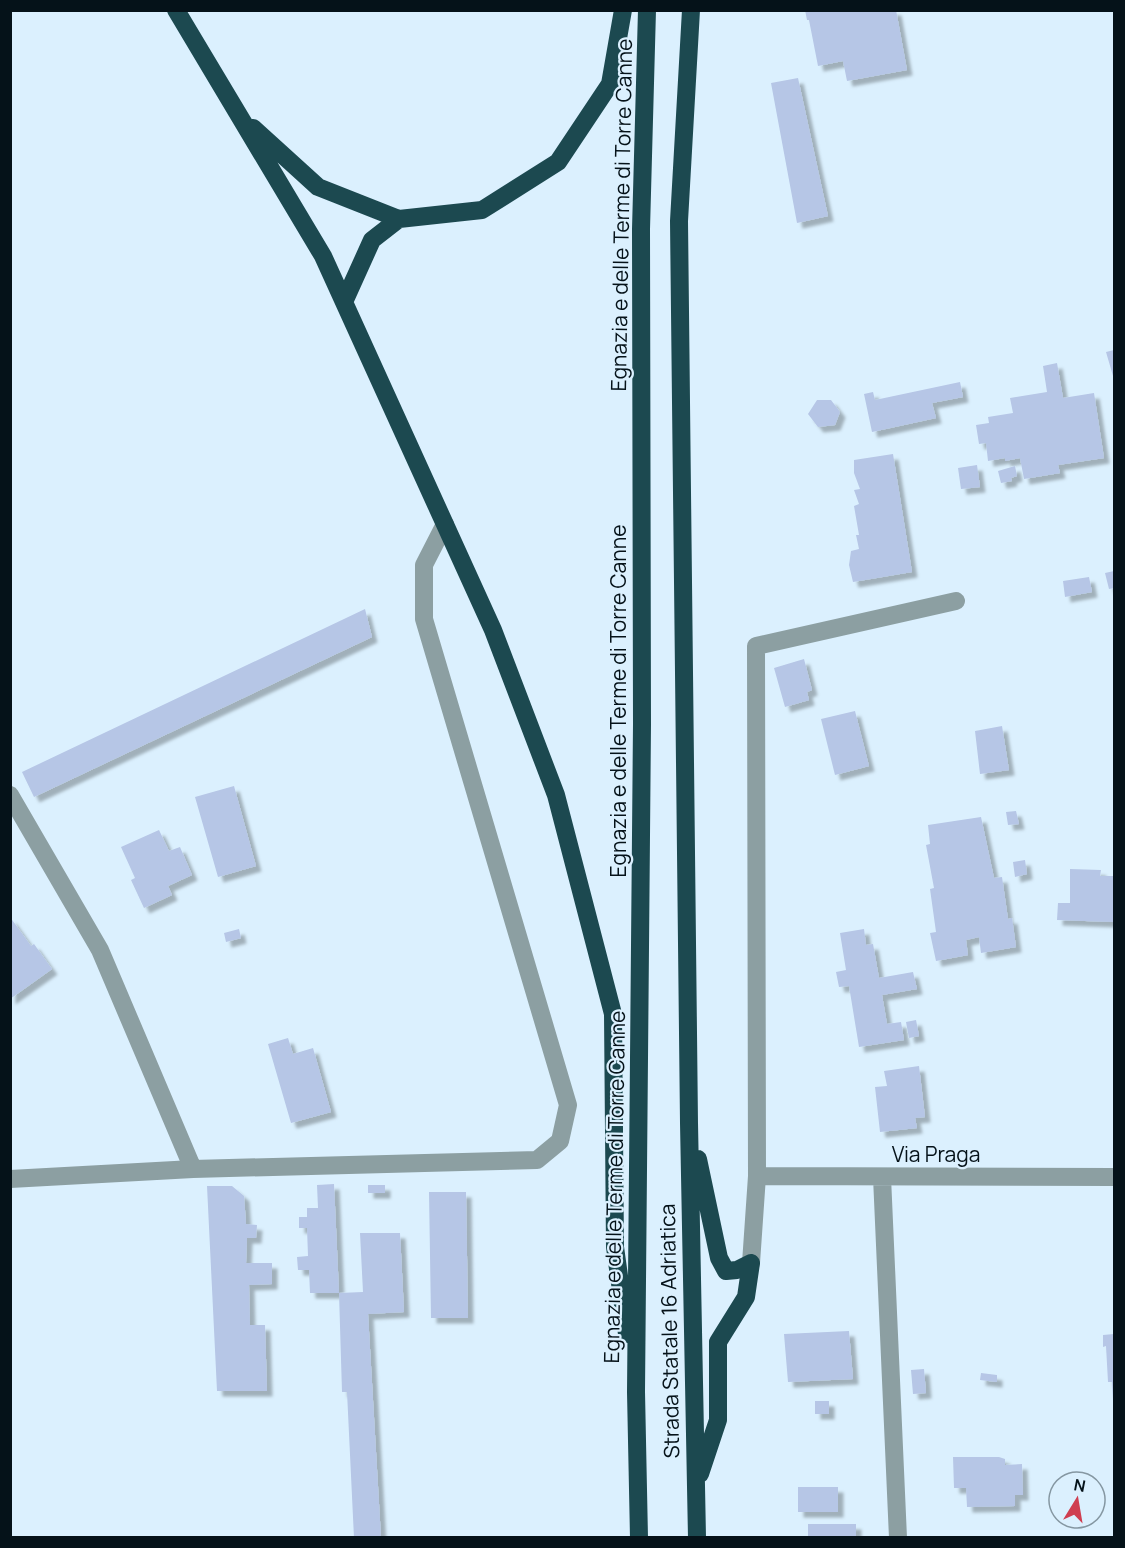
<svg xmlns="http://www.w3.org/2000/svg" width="1125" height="1548" font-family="Manrope,sans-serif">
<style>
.building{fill:#b6c6e6;filter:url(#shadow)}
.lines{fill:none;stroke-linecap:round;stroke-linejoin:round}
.street{stroke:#8c9fa2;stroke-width:18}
.highway{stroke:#1c4950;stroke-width:18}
.labels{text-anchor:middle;stroke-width:4.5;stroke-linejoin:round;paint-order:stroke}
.street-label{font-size:21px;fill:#051219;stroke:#dbf0fe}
</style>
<defs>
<filter id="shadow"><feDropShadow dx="5.5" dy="5.5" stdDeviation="1.5" flood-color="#0004"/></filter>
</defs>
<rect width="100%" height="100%" fill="#dbf0fe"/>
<path class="building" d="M805 10H896L907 70 847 81 843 61 818 66 809 20H807Z
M798 78 828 216 797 223 771 83Z
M1114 350V376H1113L1106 352Z
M1057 363 1063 398 1094 393 1104 458 1058 465 1060 473 1024 479 1020 458 1005 461V458L988 461 986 443 979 444 976 425 989 423 988 417 1013 413 1010 398 1047 392 1043 366Z
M960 382 963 397 932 403 936 418 872 432 864 394 873 392 875 400Z
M817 400H831L840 412 835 425 818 427 808 414Z
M893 454 912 572 853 582 849 565 851 551 859 549 856 535H859L854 506 859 504 854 490 860 489 854 473V460Z
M977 465 980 487 961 489 958 468Z
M1015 466 1017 476 1011 478 1012 481 1001 483 998 471Z
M1114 571V588L1109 589 1105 573Z
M1089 577 1092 592 1065 597 1063 581Z
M365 609 372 637 34 797 22 772Z
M804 659 812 690 807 692 809 700 785 707 774 668Z
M855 711 869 766 835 775 821 719Z
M1002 726 1009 770 980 774 975 731Z
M234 786 256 866 218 877 195 797Z
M1016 811 1019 824 1008 825 1006 812Z
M981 817 994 878 1002 877 1008 919 1012 918 1016 947 981 953 979 937 966 940 968 955 936 961 930 933 936 932 930 889 934 888 926 845 930 844 928 825Z
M159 830 169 851 180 847 192 875 168 886 172 895 144 908 131 880 135 878 121 847Z
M1025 860 1027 874 1015 877 1013 862Z
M1070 869 1101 870 1100 876H1114V922L1057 920 1058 903H1070Z
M10 917 31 946 34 944 52 969 10 999Z
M239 929 241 938 226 942 224 933Z
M864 929 866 945 873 944 879 978 913 972 917 989 882 995 887 1024 901 1022 904 1040 859 1047 849 986 839 987 836 972 846 970 840 933Z
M916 1020 919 1036 909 1038 906 1022Z
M288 1038 293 1054 313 1048 331 1112 291 1123 268 1044Z
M919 1066 925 1117 915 1118 917 1128 880 1132 875 1087 887 1086 884 1071Z
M334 1184 339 1293H310L309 1270H298L297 1257 308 1256 307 1228H299V1217H307V1208H318L317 1185Z
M368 1185H385V1193H368Z
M207 1186H232L244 1196 246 1224 257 1225 256 1238H247L246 1263H272V1284L249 1285 250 1325H265L267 1391H217Z
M429 1192H466L468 1318H431Z
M360 1233H400L404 1312 368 1314 381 1538H354L347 1392H342L339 1293 363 1292Z
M849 1331 853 1379 788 1382 784 1334Z
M1114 1334V1401H1113L1112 1382H1108L1106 1346 1103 1347V1335Z
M924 1369 926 1393 913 1394 911 1370Z
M981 1373 997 1375V1382L980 1380Z
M815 1401H829V1414H815Z
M953 1457H999L1005 1459V1465L1022 1464 1023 1495H1015V1506L967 1507 966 1488H954Z
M798 1487H838V1512H798Z
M808 1524H856V1538H808Z"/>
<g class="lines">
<path class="street" d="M10 795 100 950 193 1169
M757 1176 1114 1177
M882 1177 898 1538
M10 1179 193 1169 537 1160 560 1141 568 1105 424 619V565L445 524
M751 1263 757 1176 756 646 956 601"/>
<path class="highway" d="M176 10 323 256 493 630 556 795 613 1014 615 1247 627 1334
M691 10 679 221 689 1123 697 1538
M253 128 318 187 399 219 482 210 558 162 610 84 623 10
M344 302 372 240 399 219
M698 1159 719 1258 726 1271 737 1270 751 1263
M700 1474 718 1420V1342L746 1297 751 1263
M639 1538 636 1392 642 724 641 229 647 10"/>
</g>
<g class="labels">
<g class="street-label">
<text transform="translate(622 215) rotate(-89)" y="7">Egnazia e delle Terme di Torre Canne</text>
<text transform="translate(619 701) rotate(-90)" y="7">Egnazia e delle Terme di Torre Canne</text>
<text x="936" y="1162">Via Praga</text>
<text transform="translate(615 1187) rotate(-89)" y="7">Egnazia e delle Terme di Torre Canne</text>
<text transform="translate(670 1331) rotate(-91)" y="7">Strada Statale 16 Adriatica</text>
</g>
</g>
<rect width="1125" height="1548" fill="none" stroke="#051219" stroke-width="24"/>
<g transform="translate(1077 1500) rotate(11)"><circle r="28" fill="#dbf0fe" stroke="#8597a2" stroke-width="1.5"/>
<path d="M0-4.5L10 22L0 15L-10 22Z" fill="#cf3e50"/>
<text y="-9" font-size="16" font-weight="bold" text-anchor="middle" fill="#051219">N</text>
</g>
</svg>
